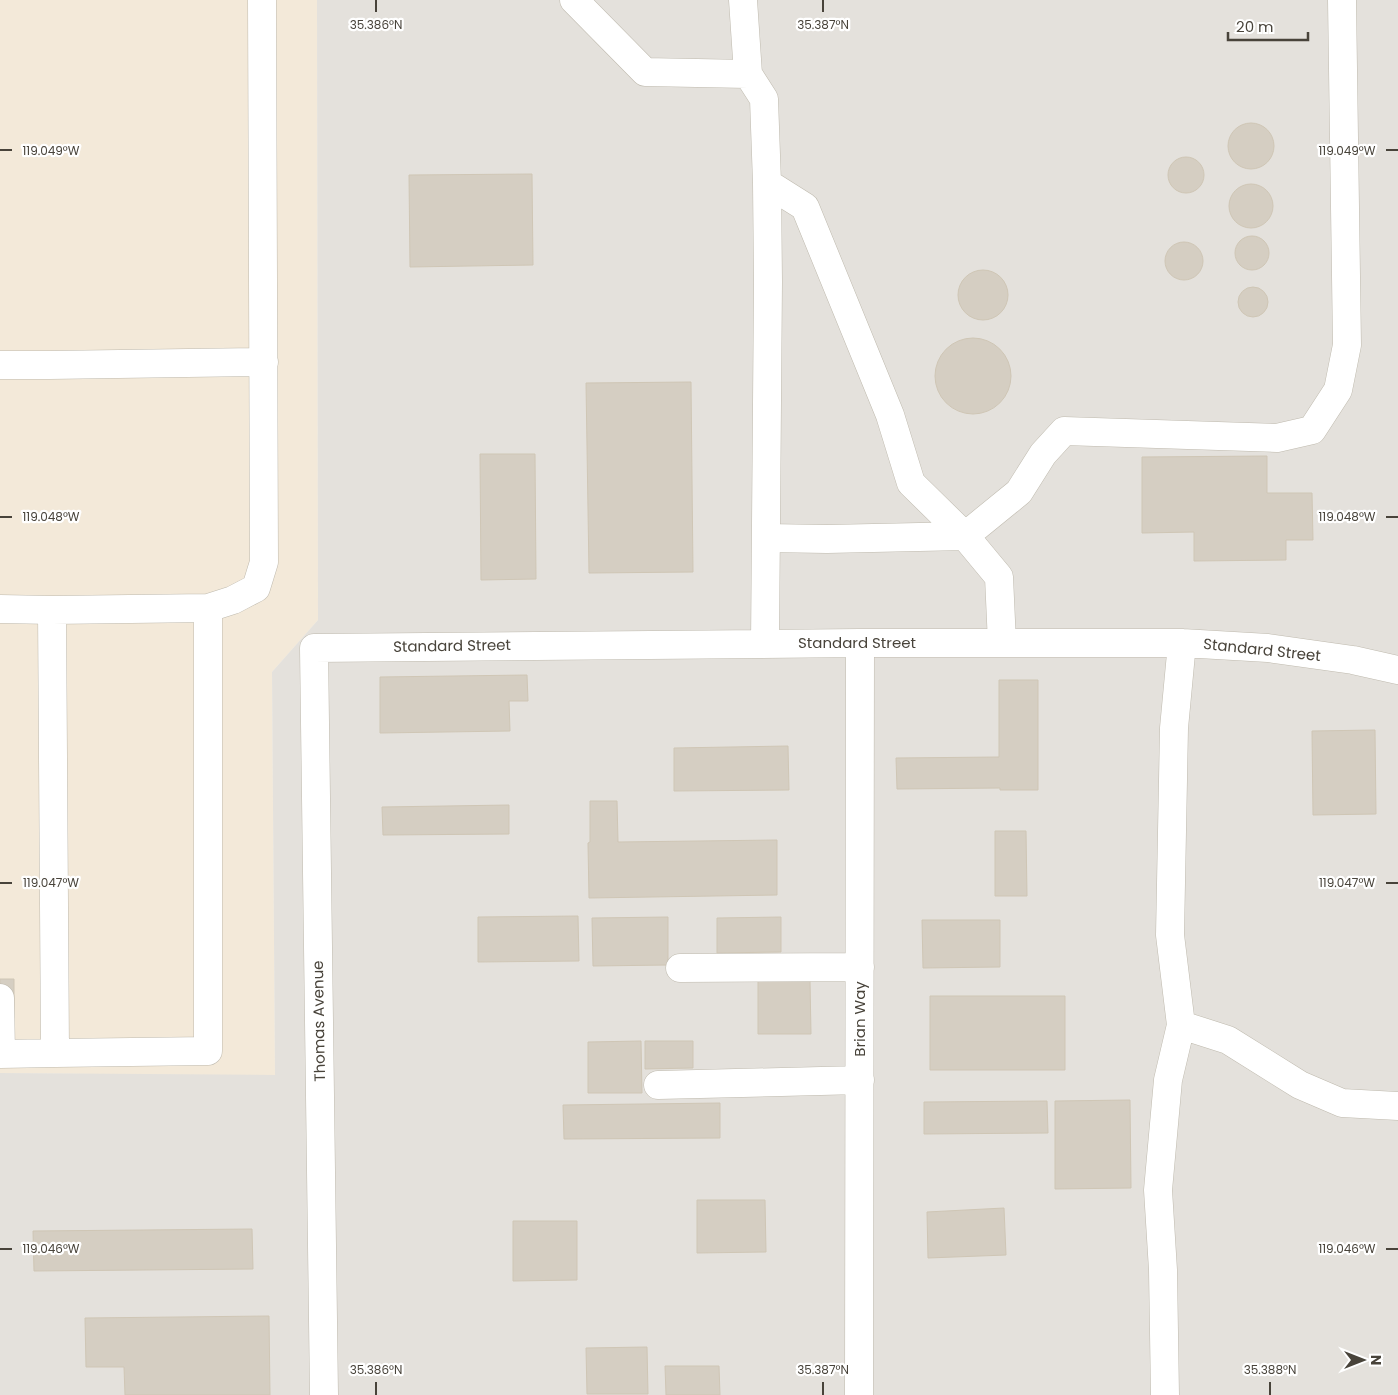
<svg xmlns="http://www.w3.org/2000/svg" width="1398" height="1395" font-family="Poppins,sans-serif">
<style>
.commercial{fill:#f3e9d9}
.industrial{fill:#e4e1dc}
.building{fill:#d5cec2;stroke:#cfc6b5}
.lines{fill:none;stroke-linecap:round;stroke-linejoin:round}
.minor-casing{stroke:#bfbaae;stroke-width:29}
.minor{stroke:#fff;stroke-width:28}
.ticks{fill:none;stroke:#48433a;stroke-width:2}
.labels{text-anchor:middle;stroke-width:4.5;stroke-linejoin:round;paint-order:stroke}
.street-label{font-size:15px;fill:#48433a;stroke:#fff}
.ticks-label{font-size:12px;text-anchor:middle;fill:#48433a;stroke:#fff;stroke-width:4.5;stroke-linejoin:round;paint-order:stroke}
</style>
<rect width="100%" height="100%" fill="#f4f2eb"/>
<path class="commercial" d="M0 0H317L318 620 272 672 275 1076 0 1073Z"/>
<path class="industrial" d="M317 0H1398V1395H0V1073L275 1075 272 672 318 620Z"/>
<path class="building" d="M1228 146a23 23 0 1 1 46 0a23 23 0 1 1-46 0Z
M1168 175a18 18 0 1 1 36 0a18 18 0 1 1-36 0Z
M532 174 533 265 410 267 409 175Z
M1229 206a22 22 0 1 1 44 0a22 22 0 1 1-44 0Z
M1235 253a17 17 0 1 1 34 0a17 17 0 1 1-34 0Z
M1165 261a19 19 0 1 1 38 0a19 19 0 1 1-38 0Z
M958 295a25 25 0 1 1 50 0a25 25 0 1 1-50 0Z
M1238 302a15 15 0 1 1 30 0a15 15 0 1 1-30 0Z
M935 376a38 38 0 1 1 76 0a38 38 0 1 1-76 0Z
M691 382 693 572 589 573 586 383Z
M480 454H535L536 579 481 580Z
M1267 456V493H1312L1313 540H1286V560L1194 561V532L1142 533V457Z
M527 675 528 701H509L510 731 380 733V677Z
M999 680H1038V790H1000V788L897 789 896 758 999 757Z
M1375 730 1376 814 1313 815 1312 731Z
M788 746 789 790 674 791V748Z
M590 801H617L618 842 777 840V895L589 898 588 843 590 842Z
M509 805V834L383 835 382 807Z
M995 831H1026L1027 896H995Z
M578 916 579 961 478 962V917Z
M668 917V965L593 966 592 918Z
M781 917V952L717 953V918Z
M922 920H1000V967L923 968Z
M0 979H14V1018H0Z
M758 981H810L811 1034H758Z
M930 996H1065V1070H930Z
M641 1041 642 1093H588V1042Z
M645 1041H693V1068L645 1069Z
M1130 1100 1131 1188 1055 1189V1101Z
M1047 1101 1048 1133 924 1134V1102Z
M720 1103V1138L564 1139 563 1105Z
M697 1200H765L766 1252 697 1253Z
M1004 1208 1006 1255 928 1258 927 1212Z
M513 1221H577V1280L513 1281Z
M252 1229 253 1269 34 1271 33 1231Z
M269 1316 270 1395H125L124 1367H86L85 1318Z
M647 1347 648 1394H587L586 1348Z
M665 1366H719L720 1395H666Z"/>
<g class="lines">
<defs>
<path id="minor" d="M574 0 645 72 748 74 764 99 767 183 768 282 765 644
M743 0 748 74
M767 183 805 207 890 415 911 483 965 536 999 577 1002 643
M0 365H50L264 362
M766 538 827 539 965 536 1019 492 1043 454 1064 431 1277 438 1312 430 1338 390 1347 345 1342 0
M0 609 52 610 55 1053 208 1051V608L233 600 256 588 264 562 262 0
M52 610 208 608
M1182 643 1174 728 1170 935 1181 1025 1228 1040 1300 1085 1342 1103 1398 1106
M680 968 860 967
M0 998 1 1054
M0 1054 55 1053
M658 1085 860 1080
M324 1395 314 648 860 643H1182L1268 648 1353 660 1398 670
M859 1395 860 643
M1165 1395 1163 1270 1158 1190 1168 1080 1181 1025"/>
</defs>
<use href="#minor" class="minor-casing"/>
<use href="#minor" class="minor"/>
</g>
<path class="ticks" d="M376 0V12M823 0V12M0 150H12M1386 150H1398M0 517H12M1386 517H1398M0 883H12M1386 883H1398M0 1249H12M1386 1249H1398M376 1382V1395M823 1382V1395M1270 1382V1395"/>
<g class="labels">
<g class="street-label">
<text x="857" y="648">Standard Street</text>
<text transform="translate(452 646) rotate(-1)" y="5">Standard Street</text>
<text transform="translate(1262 650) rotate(6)" y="5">Standard Street</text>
<text transform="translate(860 1019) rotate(-90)" y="5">Brian Way</text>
<text transform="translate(319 1021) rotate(-91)" y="5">Thomas Avenue</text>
</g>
</g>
<g class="ticks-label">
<text x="376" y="29">35.386°N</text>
<text x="823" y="29">35.387°N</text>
<text x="1347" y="155">119.049°W</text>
<text x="51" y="155">119.049°W</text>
<text x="1347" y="521">119.048°W</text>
<text x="51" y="521">119.048°W</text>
<text x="1347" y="887">119.047°W</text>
<text x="51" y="887">119.047°W</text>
<text x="1347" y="1253">119.046°W</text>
<text x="51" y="1253">119.046°W</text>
<text x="376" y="1374">35.386°N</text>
<text x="823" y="1374">35.387°N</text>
<text x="1270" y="1374">35.388°N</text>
</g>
<g transform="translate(1363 1360) rotate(90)" stroke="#ffffff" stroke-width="4" paint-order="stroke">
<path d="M0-4L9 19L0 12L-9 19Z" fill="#48433a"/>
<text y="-8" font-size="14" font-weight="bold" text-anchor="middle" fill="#48433a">N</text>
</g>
<path d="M1228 32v8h80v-8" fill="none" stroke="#48433a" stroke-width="2.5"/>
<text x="1236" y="32" font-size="15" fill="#48433a" stroke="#ffffff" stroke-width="4" paint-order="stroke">20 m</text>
</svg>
